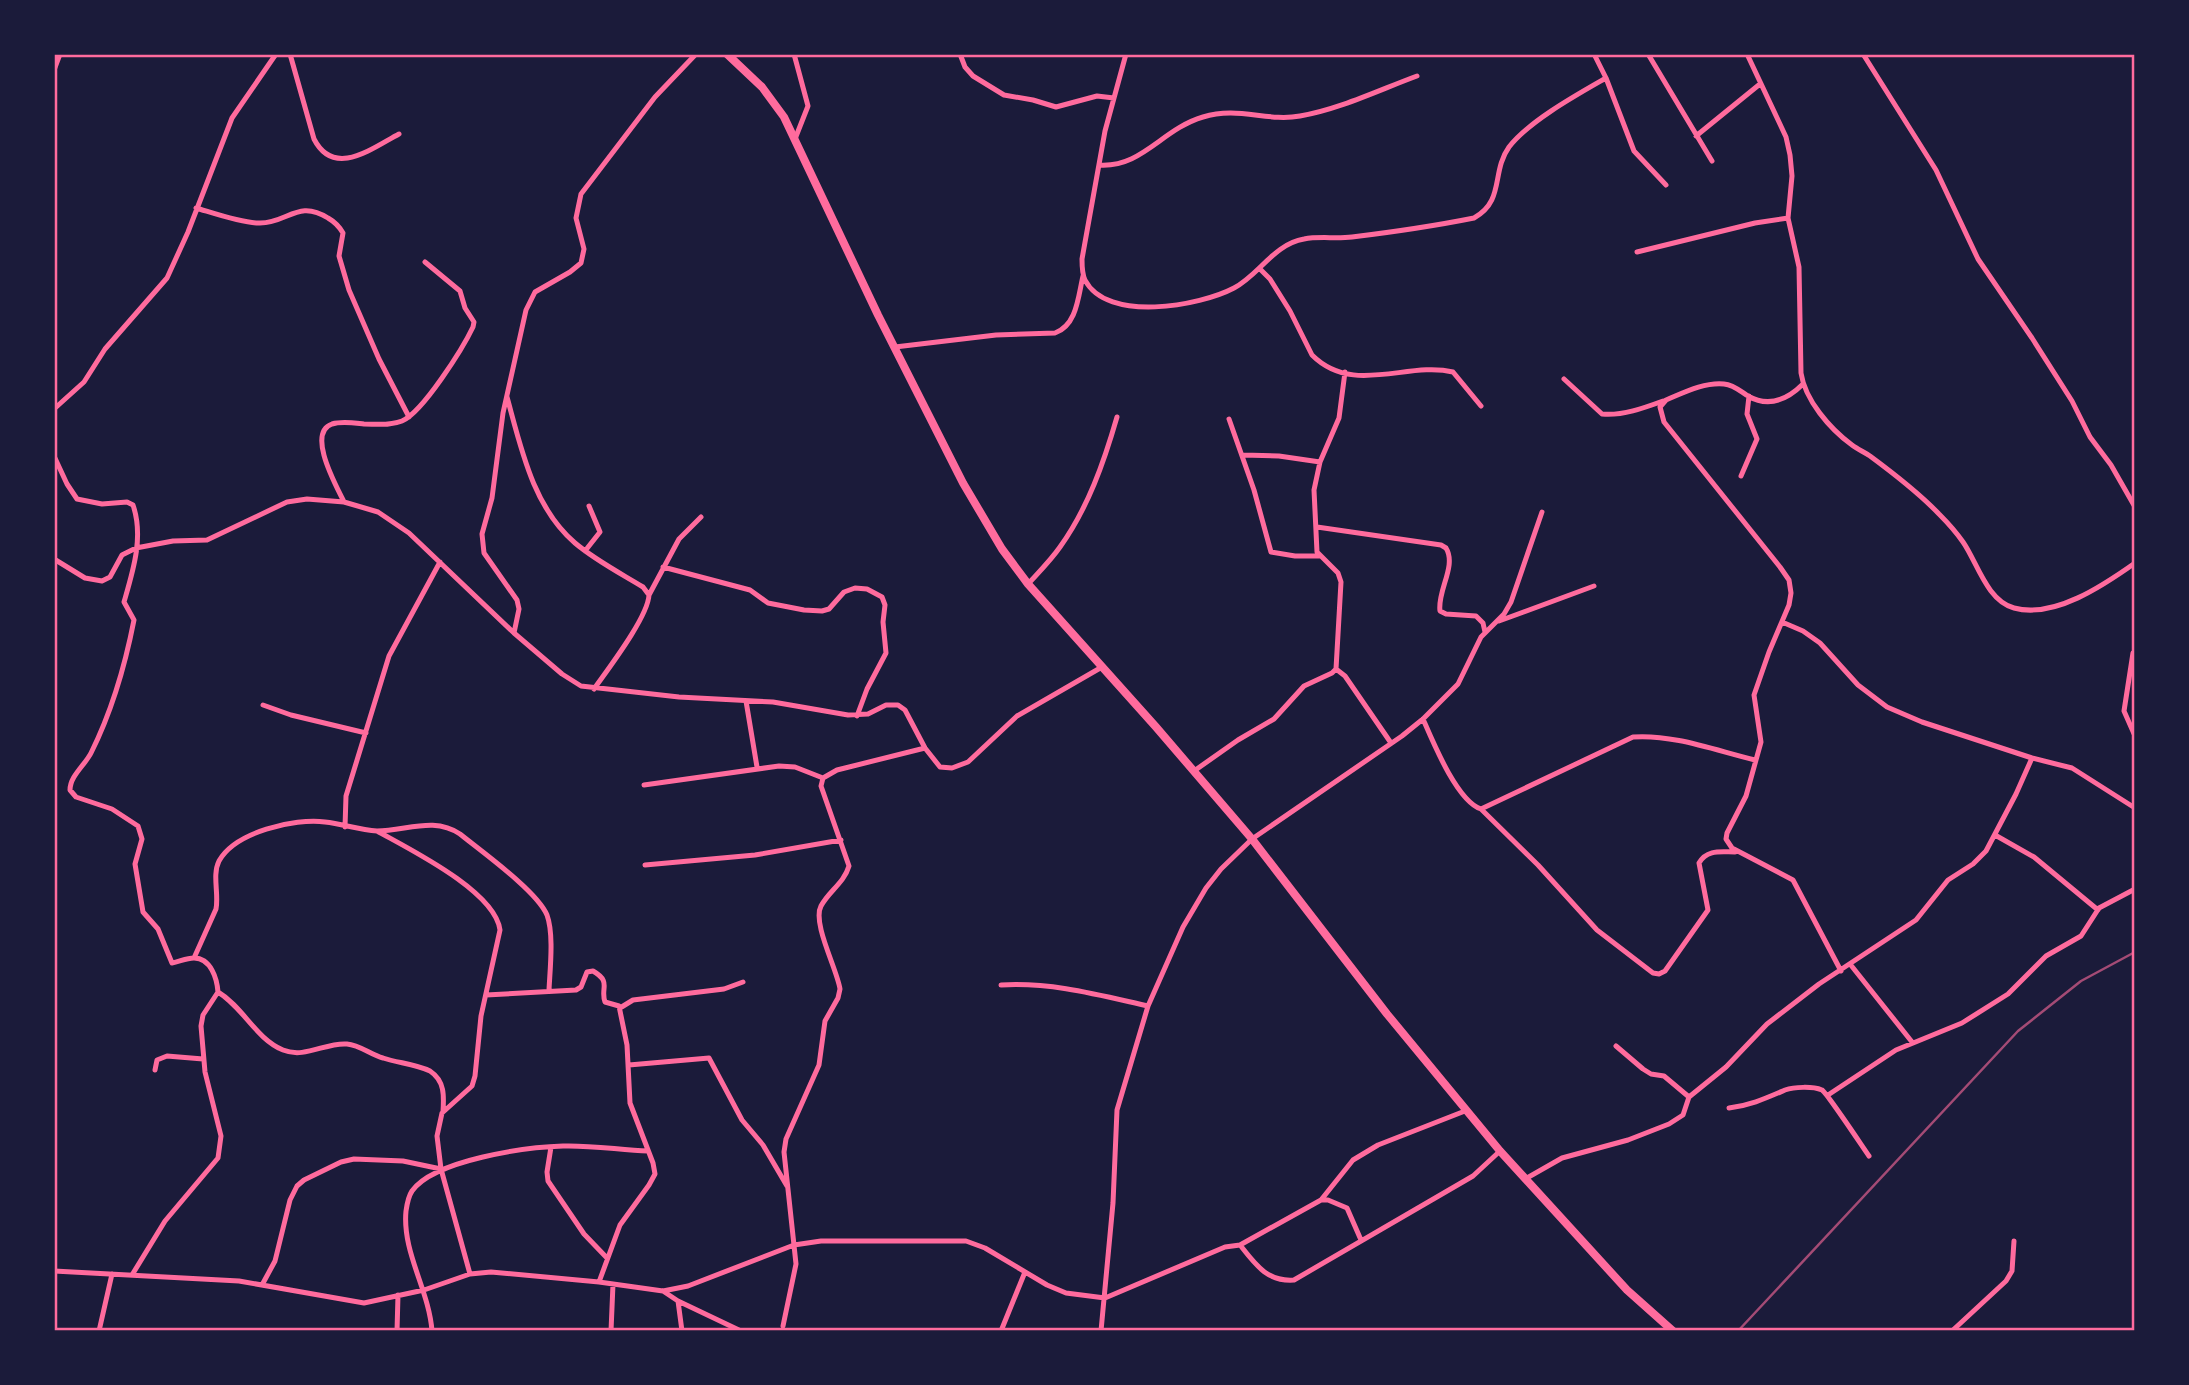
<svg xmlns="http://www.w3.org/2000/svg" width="2189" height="1385" font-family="Commissioner,sans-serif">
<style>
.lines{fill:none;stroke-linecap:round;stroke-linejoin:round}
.minor{stroke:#ff6b9d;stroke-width:5}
.primary{stroke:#ff6b9d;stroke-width:8}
.rail{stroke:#a44b75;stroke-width:2.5}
.neatline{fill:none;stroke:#ff6b9d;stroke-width:2.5}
</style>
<rect width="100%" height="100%" fill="#1b1b3a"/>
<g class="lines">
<path class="minor" d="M290 54 314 139C334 178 371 149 399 134
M794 54 808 106 795 139
M960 54 965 67 973 76 1004 95 1033 100 1056 107 1097 96 1114 98
M1126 54 1105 131 1082 259C1082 266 1082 274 1085 280 1107 323 1200 306 1234 288 1259 275 1274 244 1304 239 1319 236 1336 239 1352 237 1393 232 1434 226 1474 218 1505 201 1491 172 1509 147 1529 121 1578 94 1606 78
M1594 54 1606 78 1634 151 1666 185
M1648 54 1712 161
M1747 54 1786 137 1790 155 1792 176 1788 218 1799 267 1801 373C1805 400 1830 429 1852 445 1857 449 1864 452 1870 456 1893 473 1919 493 1939 514 1948 523 1956 532 1963 542 1977 562 1987 601 2014 608 2054 619 2104 585 2135 563
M1863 54 1936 170 1978 259 2032 338 2072 401 2090 437 2111 465 2135 507
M54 70 60 54
M1696 136 1760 84
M1099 165C1142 168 1162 129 1203 117 1238 106 1267 122 1300 116 1340 109 1379 90 1417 76
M196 208C213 213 244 224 260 223 288 223 298 199 328 218 335 222 339 226 343 233L339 256 349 290 379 359 409 417
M1637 252 1755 223 1788 218
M1260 269 1270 279 1290 311 1312 355C1353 396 1407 361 1453 372L1481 406
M895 347 996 335 1055 333C1077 325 1078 297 1083 276
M1564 379 1602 414C1622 416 1644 408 1663 401
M1803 384C1787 400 1769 408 1748 396 1740 391 1734 385 1724 384 1704 382 1683 393 1666 400L1660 407 1664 422 1780 567 1789 580 1791 593 1789 605 1769 652 1754 695 1761 742 1746 796 1727 833 1726 839 1732 848 1793 880 1841 971
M507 397C521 448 533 507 575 543 595 560 620 573 643 587L649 595C648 617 608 669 594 689
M54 409 84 382 105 349 167 278 188 232 232 118 276 54
M1229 419 1254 490 1271 552 1295 556H1319
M1243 455 1279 456 1320 462
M54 456 67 484 77 499 102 504 127 502 133 505C144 537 133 571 124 602L134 620C125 666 112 711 91 753 85 765 70 776 70 790L76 797 112 809 138 826 142 839 135 864 143 912 158 929 172 963C179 962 186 958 194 958 211 958 217 979 218 992L203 1015 201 1026 205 1072 221 1136 218 1158 165 1221 132 1275
M1741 476 1757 439 1747 414 1749 396
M344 502C337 487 306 433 332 424 342 421 354 423 364 424 376 424 390 426 402 421 423 412 463 348 473 327L474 322 465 308 460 291 425 262
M1317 527 1441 545 1446 548C1457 566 1437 591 1440 611L1446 614 1476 616 1483 623 1485 632
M585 551 600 532 589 506
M54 559 85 578 102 581 110 577 122 555 136 548 173 541 207 540 287 502 307 499 344 502 378 512 409 533 514 633 562 674 581 686 679 697 773 702 848 715 868 714 886 705H898L905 710 925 748 940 767 952 768 968 762 1017 716 1102 667
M663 567 750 590 768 603 804 610 822 611 829 609 844 592 855 588 867 589 882 597 885 605 883 622 886 653 867 689 857 716
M1028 584C1039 572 1051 560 1060 547 1088 508 1104 462 1117 417
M649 595 679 539 701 517
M1499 621 1594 586
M1782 622 1803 631 1820 643 1858 685 1887 707 1922 722 2032 758 2072 768 2135 808
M514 633 519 609 517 600 484 553 482 534 492 498 503 413 526 310 535 292 570 272 581 263 584 249 576 218 581 194 655 97 696 54
M2133 653 2124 711 2135 736
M1336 669 1345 676 1391 743
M746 701 757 767
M263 705 291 715 366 733
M1423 719C1433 742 1457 801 1481 809L1633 737C1673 734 1717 751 1755 760
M1194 771 1238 740 1274 719 1304 686 1332 673 1336 669 1341 582 1338 573 1317 552 1314 490 1320 462 1339 418 1345 372
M644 785 779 766 795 767 823 778
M1481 809 1538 865 1597 930 1653 973 1659 974 1665 971 1708 910 1699 863C1707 849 1721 852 1735 852
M345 827 346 796 389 656 440 562
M377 831C409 849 495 891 500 930L481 1016 475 1076 472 1086 442 1113 437 1136 441 1169 470 1274
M1995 835 2034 857 2098 910
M645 865 755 855 841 840
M194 958 216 909C219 894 212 875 219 861 235 832 294 818 325 822 343 824 359 830 377 831 406 831 434 816 460 834 481 851 537 891 547 915 554 934 550 969 549 990
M1850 964 1912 1042
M1001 985C1052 982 1099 995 1148 1006
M218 992C243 1007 256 1039 283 1050 305 1059 326 1042 347 1044 360 1045 371 1055 383 1058 398 1063 415 1064 430 1071 445 1081 444 1096 443 1112
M486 995 576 990 581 987 587 972 593 971C612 982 600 988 605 1002L619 1006 627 1045 630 1103 653 1163 655 1174 649 1185 620 1225 599 1282
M620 1008 633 1000 724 989 743 982
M1616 1046 1643 1069 1651 1074 1664 1076 1689 1097
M629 1065 709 1058 742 1120 763 1145 787 1186
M155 1070 157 1060 167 1056 203 1059
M1828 1095 1896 1050 1962 1023 2008 994 2046 956 2081 936 2099 908 2135 889
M1729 1108C1751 1105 1764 1099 1785 1090 1794 1087 1812 1086 1822 1090 1827 1093 1862 1146 1869 1156
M551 1147 547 1172 548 1181 584 1234 607 1258
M1525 1179 1562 1158 1628 1140 1669 1124 1683 1115 1689 1097 1726 1067 1767 1024 1819 984 1916 920 1948 880 1973 864 1986 851 2016 794 2032 758
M1321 1200 1353 1160 1378 1145 1465 1111
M1240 1245 1321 1200H1328L1347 1208 1361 1240
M54 1271 239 1281 364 1303 424 1290 470 1274 491 1272 599 1282 663 1291 688 1286 794 1245 821 1241H966L985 1248 1047 1285 1066 1293 1105 1298 1225 1247 1240 1245C1255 1264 1267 1282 1294 1280L1473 1176 1500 1151
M262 1285 275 1261 290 1200 297 1186 304 1180 341 1162 354 1159 403 1161 441 1169
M663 1291 678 1301 682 1331
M678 1301 741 1331
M783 1326 796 1264 784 1152 786 1139 819 1065 825 1021 838 998 840 989C837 969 812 923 821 906 829 891 844 883 849 866L821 786 823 778 837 770 925 748
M99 1331 112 1274
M397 1331 398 1295
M432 1331C429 1290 402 1252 406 1211 407 1204 408 1197 412 1191 434 1160 526 1147 563 1146 591 1145 620 1150 648 1151
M611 1331 613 1284
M1001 1331 1025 1272
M1101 1331 1113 1203 1117 1110 1148 1006 1183 927 1206 888 1221 869 1252 839 1402 736 1423 719 1458 684 1481 637 1504 614 1511 602 1542 512
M1952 1331 2006 1281 2012 1271 2014 1241"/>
<path class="primary" d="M727 54 762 87 784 117 878 315 963 483 1002 549 1028 584 1156 727 1252 839 1387 1014 1500 1151 1627 1290 1673 1331"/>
<path class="rail" d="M1738 1331 2018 1031 2081 981 2135 952"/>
</g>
<rect width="2189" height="1385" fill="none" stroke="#1b1b3a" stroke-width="112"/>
<rect x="56" y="56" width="2077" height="1273" class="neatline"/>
</svg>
